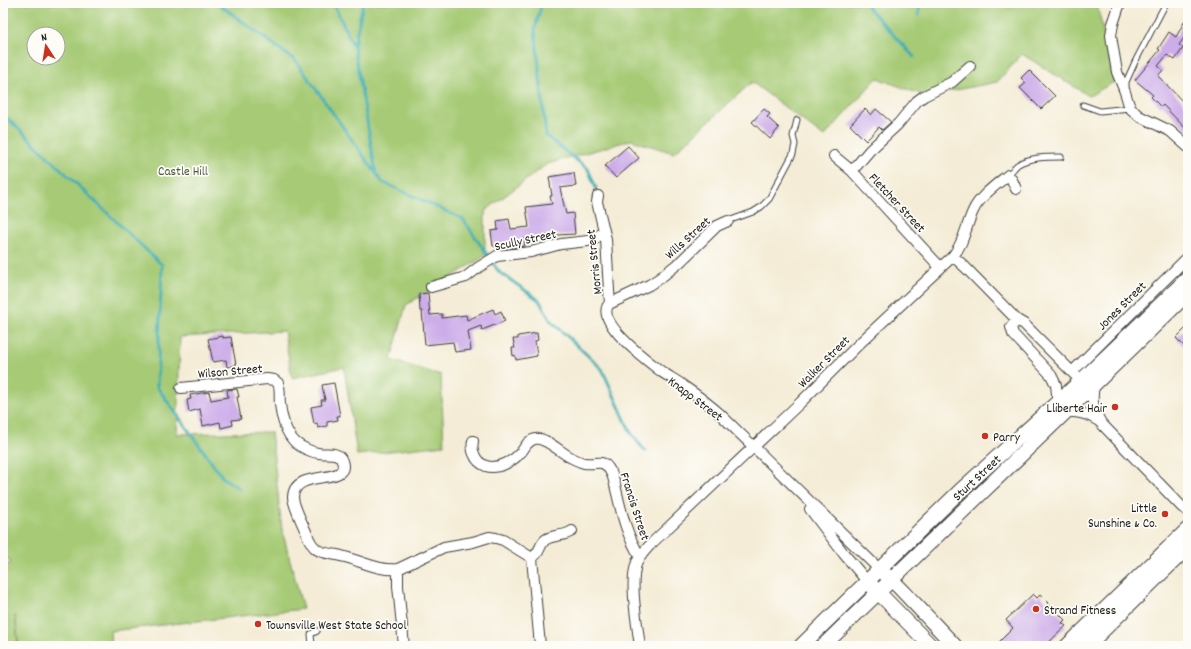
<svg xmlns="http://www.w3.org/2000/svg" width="1191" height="649" font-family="Dekko,sans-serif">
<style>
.green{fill:#a6ca74;stroke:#617348;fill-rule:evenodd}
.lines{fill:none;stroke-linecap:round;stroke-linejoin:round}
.stream{stroke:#3badb3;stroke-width:3}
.building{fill:#ccace9}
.lane-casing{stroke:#3c3b38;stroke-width:7}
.street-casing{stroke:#3c3b38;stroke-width:12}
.secondary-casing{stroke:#3c3b38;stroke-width:16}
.lane{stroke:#fff;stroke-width:5}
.street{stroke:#fff;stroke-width:10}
.secondary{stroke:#fff;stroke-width:14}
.poi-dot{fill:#c8321e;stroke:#fdfcf7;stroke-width:1.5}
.labels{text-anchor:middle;stroke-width:3.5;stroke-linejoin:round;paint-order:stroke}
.park-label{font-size:13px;fill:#4c593b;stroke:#fdfcf7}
.street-label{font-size:13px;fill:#1c1c1c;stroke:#fdfcf7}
.poi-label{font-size:13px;fill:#1c1c1c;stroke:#fdfcf7;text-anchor:start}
</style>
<rect width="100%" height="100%" fill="#fdfcf7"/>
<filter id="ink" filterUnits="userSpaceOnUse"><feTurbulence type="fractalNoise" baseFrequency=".025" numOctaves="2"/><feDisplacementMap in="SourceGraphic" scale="8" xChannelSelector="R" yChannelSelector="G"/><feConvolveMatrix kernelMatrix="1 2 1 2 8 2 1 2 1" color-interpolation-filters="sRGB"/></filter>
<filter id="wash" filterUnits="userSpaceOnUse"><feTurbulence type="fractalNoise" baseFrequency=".012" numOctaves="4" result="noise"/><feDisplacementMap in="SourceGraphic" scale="16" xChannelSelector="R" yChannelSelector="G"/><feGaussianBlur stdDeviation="0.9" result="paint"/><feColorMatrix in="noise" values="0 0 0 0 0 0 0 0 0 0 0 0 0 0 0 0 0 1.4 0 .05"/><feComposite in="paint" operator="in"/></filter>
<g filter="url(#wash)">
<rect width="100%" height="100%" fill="#f4ecd6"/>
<path class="green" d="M3 3H1097L1114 82 1089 96 1022 54 997 82 925 96 877 78 824 137 752 82 674 153 631 140 547 164 485 211V256L406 305 391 360 441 375 444 445 357 455 344 367 292 378 284 331 180 337 177 434 271 432 282 530 303 609 110 631 111 646H19L15 615 18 646H3V565L10 564V559H3ZM34 34H58V58H34Z"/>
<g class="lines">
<path class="stream" d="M217 3 296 61 382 182 463 219 499 272 539 300 551 321 602 369 631 433 645 451
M333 3 354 47 376 173
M542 3 535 28 546 136 588 169 596 188
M864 3 914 57
M919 15V3
M354 46 363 3
M3 114 162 265 157 387 223 478 240 489"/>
</g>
<g id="blocks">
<path class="building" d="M1188 15V32L1179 45 1183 48 1175 60 1167 55 1158 66 1163 70 1158 76 1188 107V131L1163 105 1161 107 1151 97 1153 95 1135 80 1160 50 1158 49 1169 32 1176 37Z
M1029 70 1055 96 1041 109 1020 88 1026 83 1021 78Z
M764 109 770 114 767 117 779 128 770 139 752 122Z
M865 109 871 115 876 109 891 122 882 130 879 127 866 141 850 125Z
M628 146 639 158 616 178 605 166Z
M574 173 576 186 560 188 566 214 573 213 575 234 557 235V234L524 239 525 246 499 249V246H493L491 231 498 230 497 221 509 219 511 229 529 227 526 207 552 204 550 196H552L549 177Z
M428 293 430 315 442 314V318L466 315 467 320 493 309 495 314 501 311 505 321 482 330 481 326 468 331 471 350 455 352 453 342 425 345 422 311H420L419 294Z
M1188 326V350L1176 338Z
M537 333 538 340 535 341 537 356 516 360 515 355 513 356 512 348H515L513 339H518V336Z
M223 336V338L231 337 236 365 227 367 226 360 213 362 208 339Z
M334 383 340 416H337L338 420 327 422V426L318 428 317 423 314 424 311 407 322 405 321 400H325L322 385Z
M237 389 239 397H237L241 419 232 420 233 425 221 428 220 422 203 426 200 409 189 412 187 400 191 399 190 395 209 392 211 400 228 397 227 390Z
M1033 594 1037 598 1040 595 1065 620 1062 623 1066 626 1045 646H995L1013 628 1006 620Z"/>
</g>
</g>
<g filter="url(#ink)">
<use href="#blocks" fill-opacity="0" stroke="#3c3b38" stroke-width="1"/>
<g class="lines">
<defs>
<path id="lane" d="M1126 88V82L1135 62 1166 3
M1083 105 1100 111 1130 108
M1008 175C1011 172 1014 168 1017 165 1028 157 1048 157 1061 157
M728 221 753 212 761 207 769 199 793 154 795 144 793 136 797 120
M312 646 311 634 317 631"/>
<path id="street" d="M1120 3 1113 24 1111 35 1112 42 1117 72 1125 92 1130 108 1139 116 1170 131 1188 147
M834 156 852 171 940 267
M852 171 870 150 898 124 917 101 924 96 952 82 970 66
M598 196 597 202 598 206 606 239 609 291 610 303
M728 221 717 226 680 262 660 278 649 285 609 304C594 322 649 362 662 372 669 377 678 381 685 387 698 396 710 405 721 415L879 569
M953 256 965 267 1017 320 1024 324 1081 381
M431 287 466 277 479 267 497 256 531 252 561 244 588 241 595 239 604 231
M1017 320 1011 327 1013 334 1051 375 1056 385 1058 403
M1072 372 1188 257
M1094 386C1091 402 1093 408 1101 423
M181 388 267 379 274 380 278 383C281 389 279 397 280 404 281 417 286 434 296 443 301 447 311 452 318 453 326 455 338 450 342 461 351 487 294 467 293 497 293 505 303 525 307 534 315 557 326 551 345 557 363 562 380 571 398 569L444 547 473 542 489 537 496 538 503 540 532 558
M1065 412C1078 411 1088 414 1099 421L1182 507 1188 511
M473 441C472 446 472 451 475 456 477 461 481 464 486 466 498 470 514 461 522 451 526 446 527 441 535 439 545 436 562 454 572 458 576 460 580 462 584 463 600 465 604 456 613 477 620 504 624 532 640 556
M810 509 844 554 867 581
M532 558 540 646
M532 558C541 552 539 545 545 540 553 534 564 537 572 531
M398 569V586L404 646
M640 646C637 624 629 581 637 562 641 554 647 548 653 542L800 403 862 341 953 256C964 243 966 226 973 211 980 196 996 185 1008 175L1012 180 1016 189"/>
<path id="secondary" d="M884 573 899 587 955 646
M872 586 931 646
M801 646 960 491 1081 381 1188 278
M823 646C944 528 1067 412 1188 293
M1067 646 1188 529
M1087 646 1188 547"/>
</defs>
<use href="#lane" class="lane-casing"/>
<use href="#street" class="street-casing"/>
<use href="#secondary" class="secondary-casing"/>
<use href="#lane" class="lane"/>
<use href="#street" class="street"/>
<use href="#secondary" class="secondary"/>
</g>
</g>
<g class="poi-dot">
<circle cx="1115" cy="407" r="4"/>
<circle cx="985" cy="436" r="4"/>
<circle cx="1165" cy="514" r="4"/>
<circle cx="1036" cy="609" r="4"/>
<circle cx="258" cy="624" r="4"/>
</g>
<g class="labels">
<g class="park-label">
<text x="183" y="175">Castle Hill</text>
</g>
<g class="street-label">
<text transform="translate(898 202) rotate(47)" y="5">Fletcher Street</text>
<text transform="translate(687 237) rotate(-42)" y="5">Wills Street</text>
<text transform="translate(525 239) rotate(-12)" y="5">Scully Street</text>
<text transform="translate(593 262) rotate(-96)" y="5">Morris Street</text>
<text transform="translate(1121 305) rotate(-45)" y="5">Jones Street</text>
<text transform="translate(823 361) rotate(-45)" y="5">Walker Street</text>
<text transform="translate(230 370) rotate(-5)" y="5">Wilson Street</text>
<text transform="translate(696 398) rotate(37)" y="5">Knapp Street</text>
<text transform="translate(976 477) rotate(-43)" y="5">Sturt Street</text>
<text transform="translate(636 506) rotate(72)" y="5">Francis Street</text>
</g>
<g class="poi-label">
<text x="1107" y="412" text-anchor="end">Lliberte Hair</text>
<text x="993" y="441">Parry</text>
<text x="1157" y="512" text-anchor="end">Little<tspan x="1157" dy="15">Sunshine &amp; Co.</tspan></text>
<text x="1044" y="614">Strand Fitness</text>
<text x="266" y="629">Townsville West State School</text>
</g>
</g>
<rect width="1191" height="649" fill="none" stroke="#fdfcf7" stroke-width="16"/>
<g transform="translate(46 46) rotate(348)"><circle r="19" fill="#fdfcf7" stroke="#a3a29f"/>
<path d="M0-3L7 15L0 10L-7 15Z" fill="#c8321e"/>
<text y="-6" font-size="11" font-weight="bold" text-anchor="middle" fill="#1c1c1c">N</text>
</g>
</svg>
